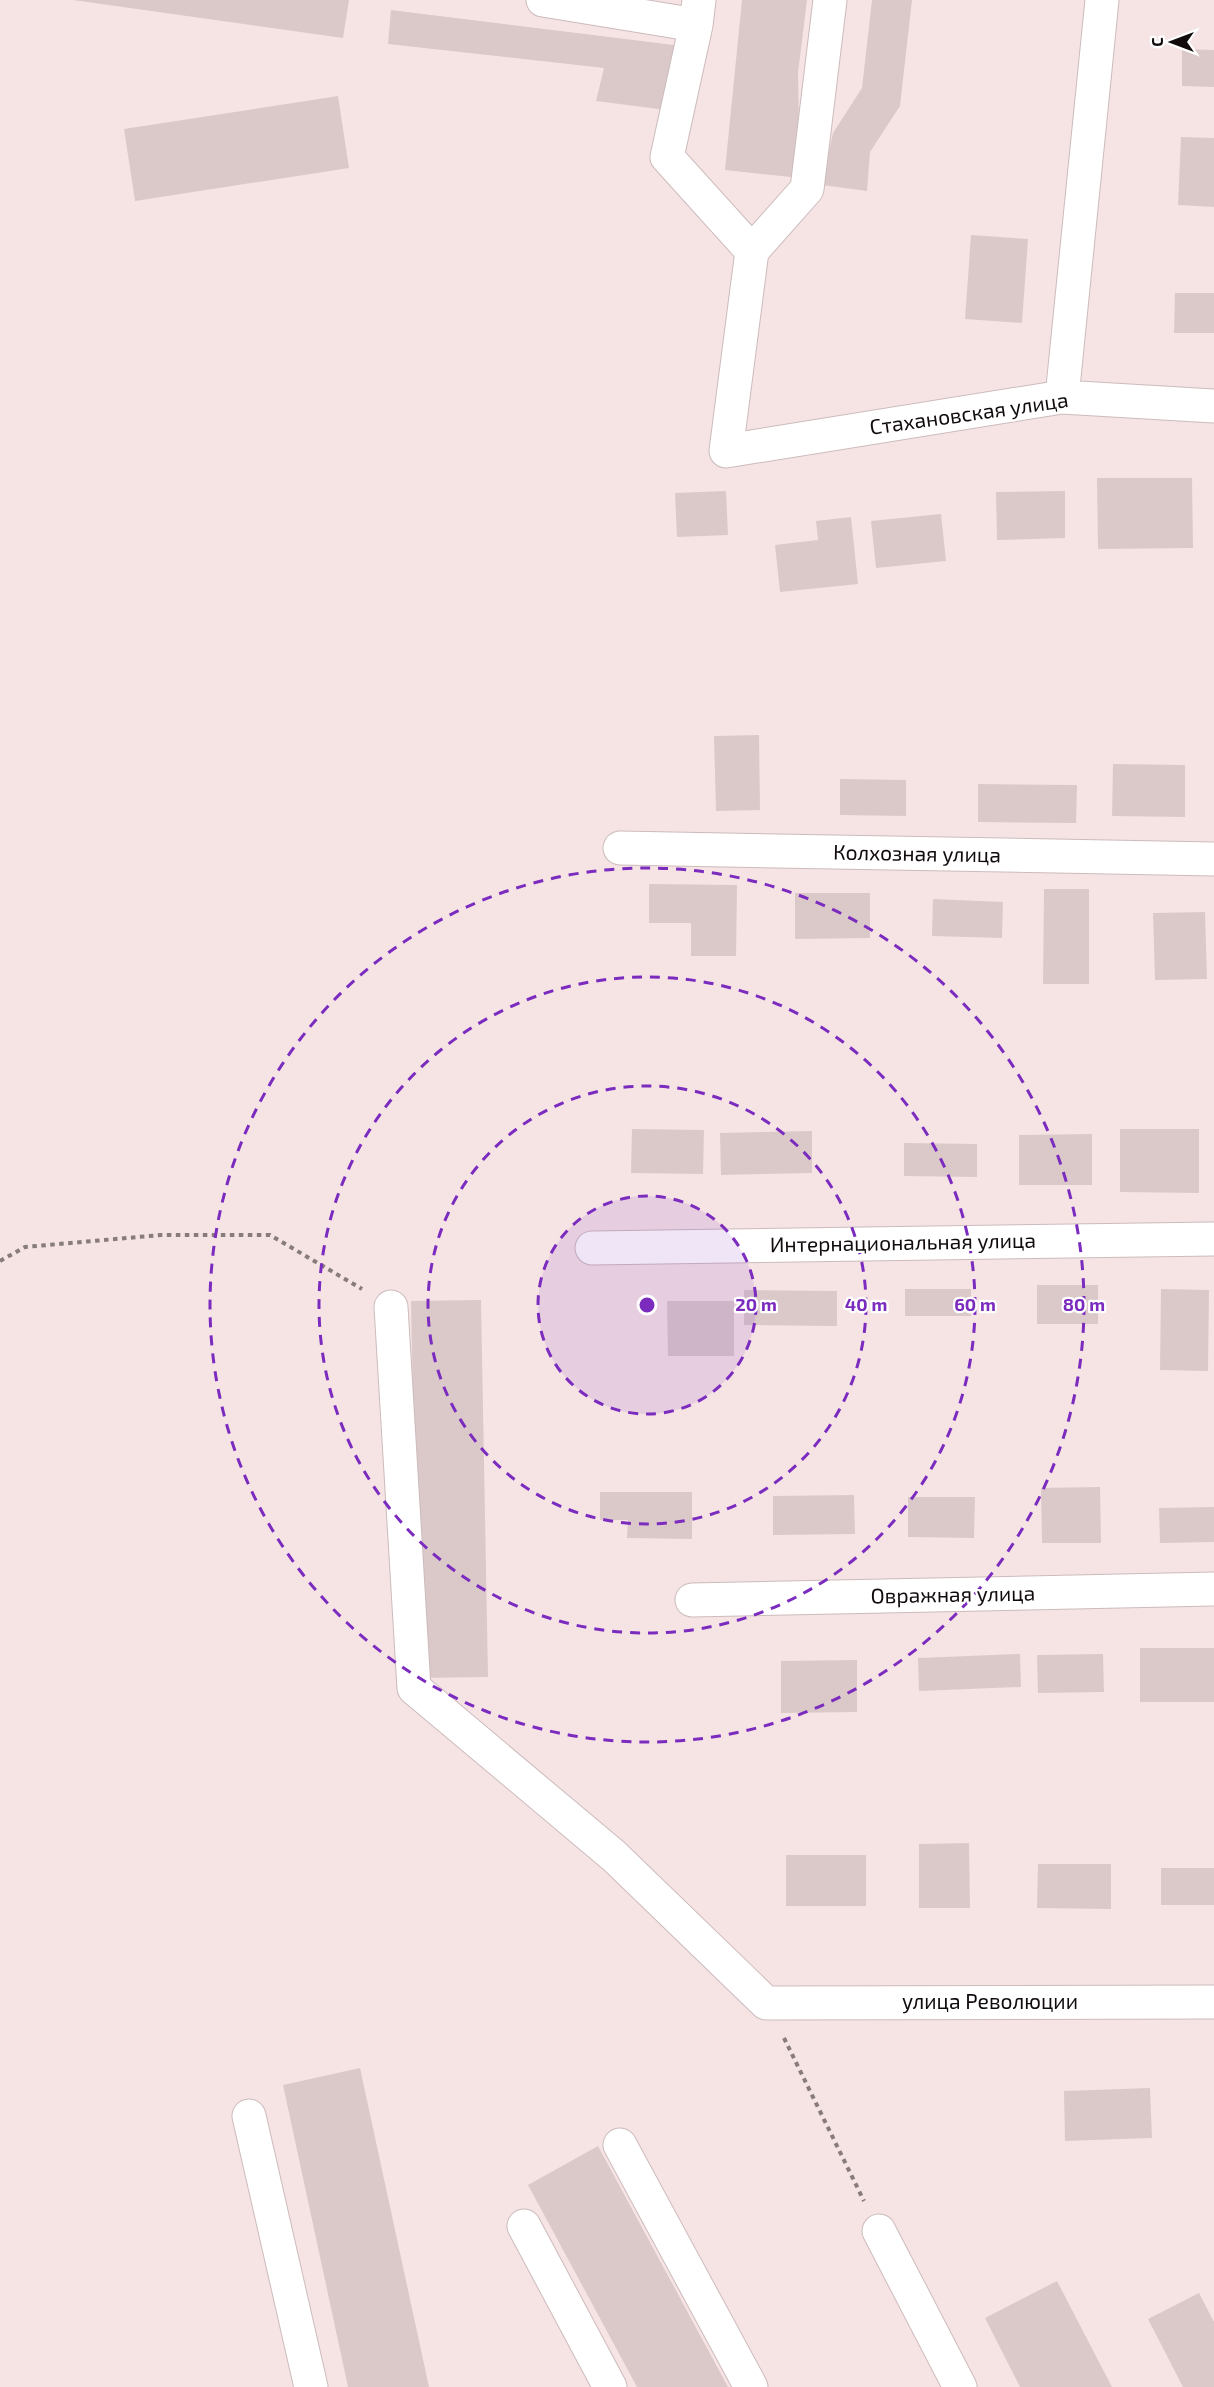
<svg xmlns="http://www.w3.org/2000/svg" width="1214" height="2387" font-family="'Exo 2',sans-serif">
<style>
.building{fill:#dbc9ca}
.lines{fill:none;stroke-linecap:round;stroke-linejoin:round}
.minor-casing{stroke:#cdbbbc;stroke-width:35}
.path{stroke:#877b7c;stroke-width:4;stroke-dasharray:4.5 4.5;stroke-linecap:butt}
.minor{stroke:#fff;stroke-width:33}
.ring{fill:none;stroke:#7b2cbf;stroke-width:3;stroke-dasharray:10 8}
.labels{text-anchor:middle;stroke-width:4.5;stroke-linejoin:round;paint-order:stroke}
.street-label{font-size:21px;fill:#110b0c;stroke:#fff}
.centre{fill:#7b2cbf;stroke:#fff;stroke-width:3}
.ring-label{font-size:18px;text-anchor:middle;font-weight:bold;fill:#7b2cbf;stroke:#fff;stroke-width:4.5;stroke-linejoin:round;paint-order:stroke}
</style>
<rect width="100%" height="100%" fill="#f6e4e5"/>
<path class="building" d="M73 0H349L343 38Z
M742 0H807L798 73 800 178 725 170Z
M872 0H912L900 106 870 152 867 191 822 185 833 133 862 88Z
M391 10 682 46 674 111 596 101 604 68 388 44Z
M1182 49 1214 50V87L1182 86Z
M338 96 349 168 135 201 124 129Z
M1181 137 1214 138V207L1178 205Z
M971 235 1028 239 1022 323 965 319Z
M1175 293H1214V333H1174Z
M1097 478H1192L1193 548 1098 549Z
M726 491 728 535 677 537 675 493Z
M1065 491V538L997 540 996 492Z
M941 514 946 561 876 568 871 521Z
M851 517 858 584 780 592 775 545 818 540 816 521Z
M759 735 760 810 716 811 714 736Z
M1113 764 1185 765V817L1112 816Z
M840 779 906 780V816L840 815Z
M978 784 1077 785 1076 823 978 822Z
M649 884 737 885 736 956H691V923H649Z
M1044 889H1089V984H1043Z
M795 893H870V938L795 939Z
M933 899 1003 902 1002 938 932 936Z
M1205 912 1207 979 1155 980 1153 913Z
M632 1129 704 1130 703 1174 631 1173Z
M1120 1129H1199V1193L1120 1192Z
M812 1131V1173L721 1175 720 1133Z
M1092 1134V1185H1019V1135Z
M904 1143 977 1144V1177L904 1176Z
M1037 1285H1098V1324H1037Z
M905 1289H971V1316H905Z
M1161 1289 1209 1290 1208 1371 1160 1370Z
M744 1290 837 1291V1326L744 1325Z
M481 1300 488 1677 418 1678 411 1301Z
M667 1301H734V1356H668Z
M1100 1487 1101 1543H1042L1041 1488Z
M600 1492H692V1539L627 1538 628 1520H600Z
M854 1495 855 1534 773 1535V1496Z
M908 1497H975L974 1538 908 1537Z
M1214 1507V1542L1160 1543 1159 1508Z
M1140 1648H1214V1702H1140Z
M1020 1654 1021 1687 919 1691 918 1658Z
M1103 1654 1104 1692 1038 1693 1037 1655Z
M857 1660V1712L781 1713V1661Z
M969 1843 970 1908H919V1844Z
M786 1855H866V1906H786Z
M1038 1864H1111V1909L1037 1908Z
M1161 1868H1214V1905H1161Z
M360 2068 429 2387H348L283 2085Z
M1150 2088 1152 2138 1065 2141 1064 2091Z
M598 2146 728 2387H637L528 2185Z
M1057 2281 1112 2387H1020L985 2318Z
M1199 2293 1214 2322V2387H1183L1148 2319Z"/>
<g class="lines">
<defs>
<path id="minor" d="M543 0 696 25
M699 0 696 25 667 157 752 251 726 451 1062 397 1214 406
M752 251 807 189 830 0
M1062 397 1102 0
M620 848 1214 859
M592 1248 1214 1239
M391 1307 414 1688 614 1856 766 2003 1214 2002
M692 1600 1214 1589
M249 2116 311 2387
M620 2145 751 2387
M524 2226 610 2387
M879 2231 960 2387"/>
</defs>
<use href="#minor" class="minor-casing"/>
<path class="path" d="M0 1261 25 1247 161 1235H270L362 1289
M784 2038 864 2201"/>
<use href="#minor" class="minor"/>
</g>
<circle cx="647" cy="1305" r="109" fill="#7b2cbf" fill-opacity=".12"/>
<g class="ring">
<circle cx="647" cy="1305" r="109"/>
<circle cx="647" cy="1305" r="219"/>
<circle cx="647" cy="1305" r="328"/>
<circle cx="647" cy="1305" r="437"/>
</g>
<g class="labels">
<g class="street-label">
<text transform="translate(969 414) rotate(-8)" y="7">Стахановская улица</text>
<text transform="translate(917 854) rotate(1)" y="7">Колхозная улица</text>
<text transform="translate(903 1243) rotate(-1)" y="7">Интернациональная улица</text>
<text transform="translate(953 1595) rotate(-1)" y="7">Овражная улица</text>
<text x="990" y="2009">улица Революции</text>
</g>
</g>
<circle cx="647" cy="1305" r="9" class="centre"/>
<g class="ring-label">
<text x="756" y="1311">20 m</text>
<text x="866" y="1311">40 m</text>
<text x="975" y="1311">60 m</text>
<text x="1084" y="1311">80 m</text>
</g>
<g transform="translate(1172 42) rotate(270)" stroke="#ffffff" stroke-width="4.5" paint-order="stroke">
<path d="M0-4.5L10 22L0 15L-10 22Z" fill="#110b0c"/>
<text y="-9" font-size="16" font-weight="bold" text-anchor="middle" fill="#110b0c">С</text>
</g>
</svg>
